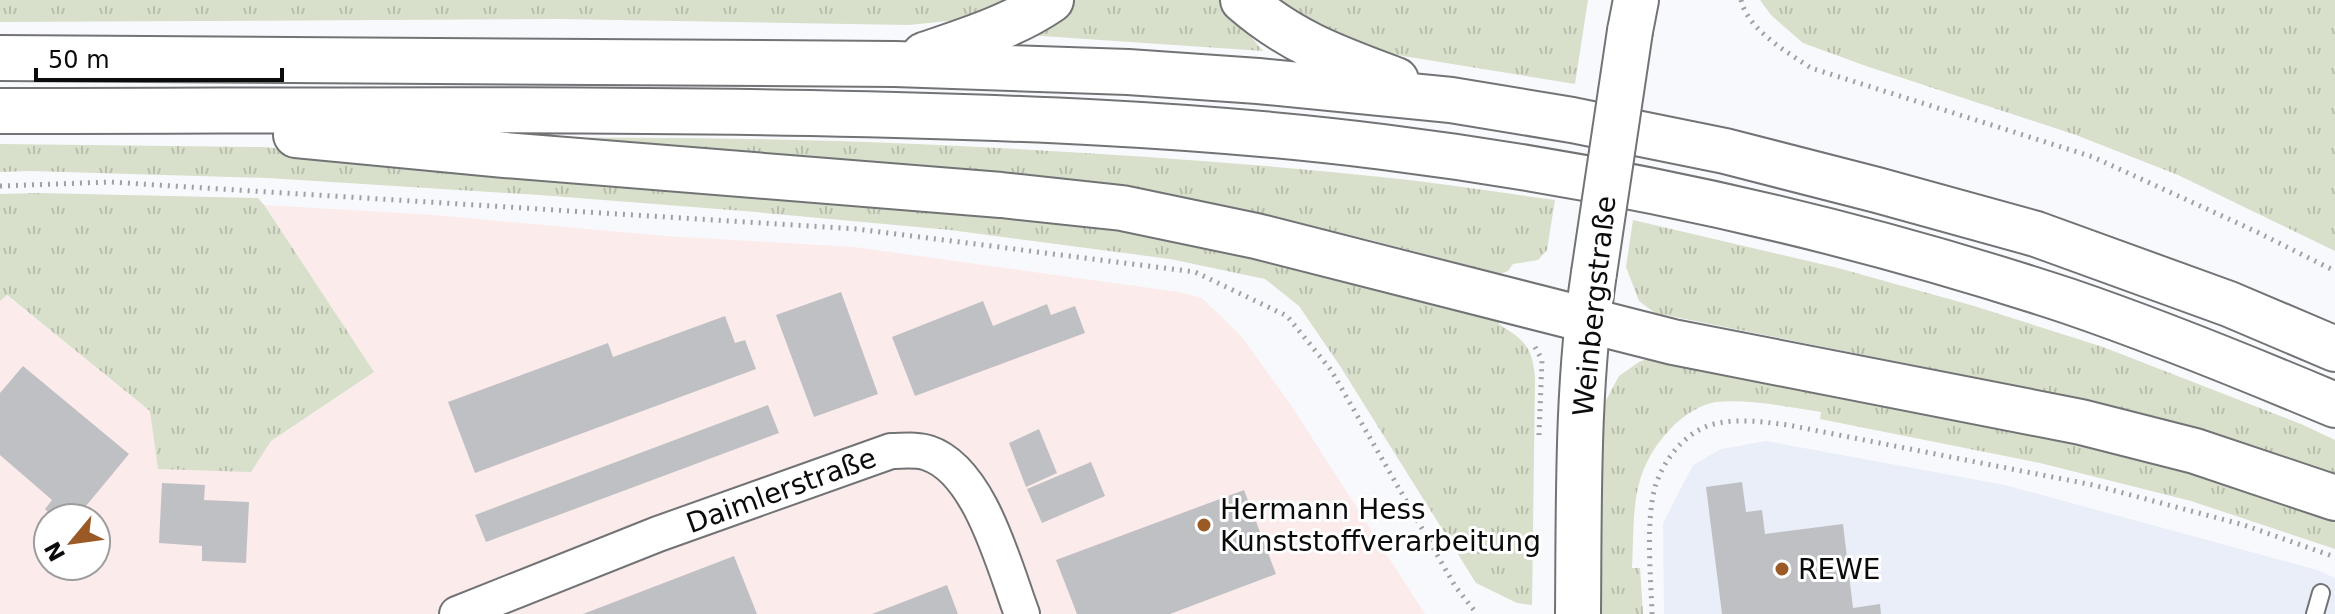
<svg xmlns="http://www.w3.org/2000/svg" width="2335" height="614" font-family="'DejaVu Sans',sans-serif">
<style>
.built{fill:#e9eef8}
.industrial{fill:#fcebeb;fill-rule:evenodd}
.grass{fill:url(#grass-tufts)}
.building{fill:#bfc0c3}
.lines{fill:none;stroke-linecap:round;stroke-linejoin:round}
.lane-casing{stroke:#717375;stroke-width:20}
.street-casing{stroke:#717375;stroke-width:38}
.secondary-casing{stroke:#717375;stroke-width:48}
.highway-casing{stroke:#717375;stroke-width:48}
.path{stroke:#9fa0a2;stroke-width:5;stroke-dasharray:2 6;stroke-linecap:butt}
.lane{stroke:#fff;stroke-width:16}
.street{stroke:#fff;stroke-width:34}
.secondary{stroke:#fff;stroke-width:44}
.highway{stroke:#fff;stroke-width:44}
.secondary-bridge-casing{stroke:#717375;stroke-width:48;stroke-linecap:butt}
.secondary-bridge{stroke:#fff;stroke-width:44}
.poi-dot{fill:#9b5926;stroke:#fff;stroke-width:3}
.labels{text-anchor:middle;stroke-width:6;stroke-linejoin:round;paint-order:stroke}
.street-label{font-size:28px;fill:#0b0b0c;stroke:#fff}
.poi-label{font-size:28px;fill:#0b0b0c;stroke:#fff;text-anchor:start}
</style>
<defs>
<pattern id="grass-tufts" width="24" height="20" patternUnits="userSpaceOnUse" patternTransform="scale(2)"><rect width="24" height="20" fill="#d8dfca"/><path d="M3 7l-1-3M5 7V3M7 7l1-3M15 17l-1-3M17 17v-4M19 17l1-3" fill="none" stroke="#b8beac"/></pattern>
</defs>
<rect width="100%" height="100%" fill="#f8f9fc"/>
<path class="built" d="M1766 441 2005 485 2317 570 2335 578V614H1664L1663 523 1693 465 1721 449Z"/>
<path class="industrial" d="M265 205 434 215 666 236 854 247 1179 292 1202 298 1242 337 1291 405 1425 614H0V301L6 295 150 411 250 472 271 441 373 372ZM48 518H96V566H48Z"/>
<path class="grass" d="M0 0H1019L969 19 908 25 560 19 0 22Z
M1074 0H1220L1263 51 1027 35Z
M1261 0H1588L1575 84 1354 48Z
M1760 0H2335V251L2178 175 2076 135 1866 66 1803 43 1771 15Z
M463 137C606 138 750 137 892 143 1055 150 1219 160 1381 177 1439 183 1497 192 1555 200L1547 250 1538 260 1513 264 1508 271 1500 274 1371 240 1240 209 1144 194Z
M0 144 263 147 745 187 1171 230 1500 312 1499 324C1525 341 1532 346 1535 378L1532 605 1517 603 1476 583 1340 366 1299 306 1265 279 1170 259 950 230 744 211 540 195 268 178 31 171 0 172Z
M38 193 258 198 265 206 374 372 271 441 251 472 158 469 150 411 7 295 0 301V194Z
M1633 220 1838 268 1974 306 2103 347 2301 424 2335 440V475L2249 445 2078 398 1655 313 1639 301 1626 267Z
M1659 355 1928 399 2335 509V549L2191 501 2040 463 1820 419 1821 412C1786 407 1751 399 1716 402 1701 404 1685 415 1674 425 1629 471 1635 509 1632 568H1640L1643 614H1602L1600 526 1601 432 1604 404 1619 376 1639 362Z"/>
<path class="building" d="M841 292 878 394 814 417 776 315Z
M983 301 993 326 1047 304 1051 315 1075 306 1085 333 915 396 892 337Z
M725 316 735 343 745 340 756 369 475 473 448 402 608 343 613 357Z
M23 366 129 454 76 518H54L45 509 52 500 0 455V393Z
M768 405 779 433 486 542 475 515Z
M1039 429 1057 473 1026 487 1009 443Z
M1091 462 1105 496 1042 523 1027 489Z
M1742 482 1746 512 1762 510 1765 534 1843 524 1853 608 1880 604 1881 614H1722L1706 487Z
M162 483 205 485 204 500 249 502 246 563 202 561V546L159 543Z
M1244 490 1276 574 1170 614H1077L1056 560Z
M734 556 757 614H583Z
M947 585 958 614H872Z"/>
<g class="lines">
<defs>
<path id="lane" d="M2315 614 2321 593"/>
<path id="street" d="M457 614 658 534 891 451C903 451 917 449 928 453 980 470 1004 566 1022 614"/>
<path id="secondary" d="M1630 31 1636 0
M1578 614C1579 500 1577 385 1594 273"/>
<path id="highway" d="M1243 0C1291 42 1337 58 1396 80
M924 55C968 40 1013 26 1051 0
M0 58 895 64 1128 72 1258 81 1451 100 1572 120 1725 151 1877 190 2036 234 2229 304 2335 349
M0 111C270 111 541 108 811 113 1002 117 1193 123 1383 147 1615 176 1846 228 2068 301 2159 332 2247 368 2335 405
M296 135 505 155 1001 195 1122 208 1256 236 1673 342 2081 422 2195 451 2335 498"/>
</defs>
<use href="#lane" class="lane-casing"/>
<use href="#street" class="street-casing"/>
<use href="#secondary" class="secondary-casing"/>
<use href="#highway" class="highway-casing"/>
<path class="path" d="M1741 0C1748 30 1787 52 1811 68L2093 157 2255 231 2335 271
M0 186 110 182 857 229 1195 272 1287 316 1331 370 1455 586 1477 614
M1535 347 1542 360 1539 435
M1652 614C1651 578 1645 518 1656 484 1665 458 1686 431 1714 424 1739 418 1763 422 1788 425L2093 485 2244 525 2335 557"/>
<use href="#lane" class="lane"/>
<use href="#street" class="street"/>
<use href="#secondary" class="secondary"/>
<use href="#highway" class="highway"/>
<defs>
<path id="secondary-bridge" d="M1594 273 1630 31"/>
</defs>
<use href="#secondary-bridge" class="secondary-bridge-casing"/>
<use href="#secondary-bridge" class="secondary-bridge"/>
</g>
<g class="poi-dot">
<circle cx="1204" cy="525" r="8"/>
<circle cx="1782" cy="569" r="8"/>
</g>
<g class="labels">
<g class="street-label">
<text transform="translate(1594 306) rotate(-84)" y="10">Weinbergstraße</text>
<text transform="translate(781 490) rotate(-20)" y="10">Daimlerstraße</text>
</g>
<g class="poi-label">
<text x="1220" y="519">Hermann Hess<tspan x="1220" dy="32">Kunststoffverarbeitung</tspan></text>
<text x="1798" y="579">REWE</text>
</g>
</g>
<g transform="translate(72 542) rotate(241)"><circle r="38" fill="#ffffff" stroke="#9d9d9e" stroke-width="2"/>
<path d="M0-6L14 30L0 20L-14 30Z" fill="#9b5926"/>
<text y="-12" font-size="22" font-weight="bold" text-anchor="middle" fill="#0b0b0c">N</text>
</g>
<path d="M36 68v12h246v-12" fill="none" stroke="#0b0b0c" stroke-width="4"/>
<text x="48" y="68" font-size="24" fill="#0b0b0c" stroke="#ffffff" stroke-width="6" paint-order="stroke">50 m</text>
</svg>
